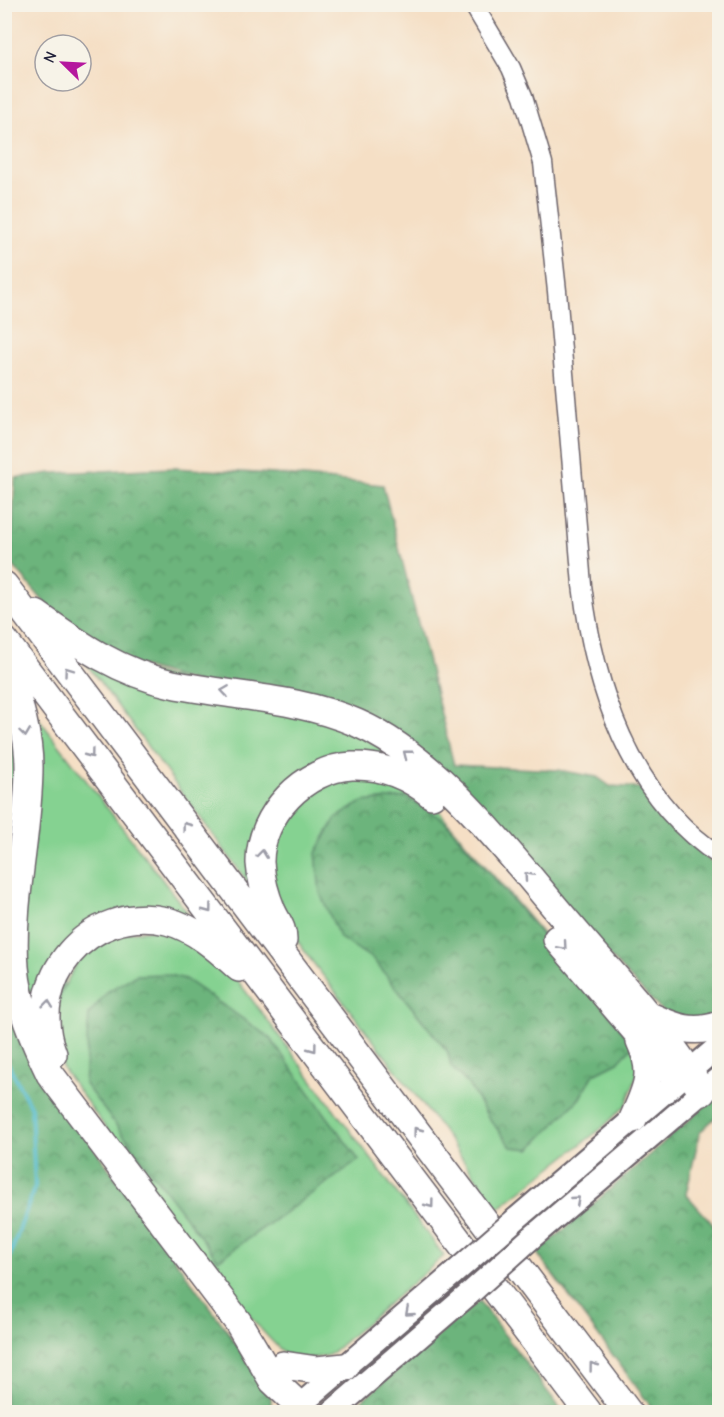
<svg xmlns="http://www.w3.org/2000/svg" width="724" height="1417" font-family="'Comic Neue',sans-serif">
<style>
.grass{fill:#85d291;stroke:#547a66;stroke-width:1.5;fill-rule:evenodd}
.forest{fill:url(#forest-crowns);stroke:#476b5b;stroke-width:1.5}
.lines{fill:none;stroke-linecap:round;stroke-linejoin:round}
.stream{stroke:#52bcce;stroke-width:4}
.minor-casing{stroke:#6c646b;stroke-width:21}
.major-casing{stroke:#6c646b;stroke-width:26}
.highway-casing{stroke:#6c646b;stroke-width:30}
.minor{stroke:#fff;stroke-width:18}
.major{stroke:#fff;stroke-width:22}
.highway{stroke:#fff;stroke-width:27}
.major-bridge-casing{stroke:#6c646b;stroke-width:26;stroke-linecap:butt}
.major-bridge{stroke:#fff;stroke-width:22}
.oneway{stroke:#9c9ca7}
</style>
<defs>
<pattern id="forest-crowns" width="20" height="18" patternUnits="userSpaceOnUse" patternTransform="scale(1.5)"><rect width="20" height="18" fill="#6cb47b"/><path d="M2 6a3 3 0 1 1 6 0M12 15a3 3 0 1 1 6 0" fill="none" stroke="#589266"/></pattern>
</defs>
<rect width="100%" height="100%" fill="#f7f3e8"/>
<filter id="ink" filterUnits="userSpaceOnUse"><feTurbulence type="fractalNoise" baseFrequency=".0167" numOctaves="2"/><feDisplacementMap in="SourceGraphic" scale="12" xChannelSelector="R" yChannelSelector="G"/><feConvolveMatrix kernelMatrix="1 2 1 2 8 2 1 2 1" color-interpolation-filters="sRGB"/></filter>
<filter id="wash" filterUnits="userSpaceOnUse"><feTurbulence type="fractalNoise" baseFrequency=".008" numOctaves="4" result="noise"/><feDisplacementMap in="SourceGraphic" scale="24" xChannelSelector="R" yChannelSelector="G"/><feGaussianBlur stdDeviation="1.35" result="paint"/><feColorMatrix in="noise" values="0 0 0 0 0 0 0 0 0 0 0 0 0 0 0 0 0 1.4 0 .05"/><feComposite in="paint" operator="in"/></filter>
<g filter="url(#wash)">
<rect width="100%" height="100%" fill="#f5dfc5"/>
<path class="grass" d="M77 651 351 729 402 763 311 767 253 889Z
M4 687 16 724 15 853 5 791Z
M36 715 187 912 184 920 98 922 40 1033 22 978 30 718Z
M370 771 433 804 615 1019 642 1061 626 1105 602 1128 498 1209 440 1127 311 960 283 921 269 885 272 832 298 794ZM373 959 618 1062 594 1074 579 1099 489 1118 468 1084 451 1067 448 1052Z
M167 928 223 961 444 1256 329 1355C318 1357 305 1361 293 1358 265 1351 92 1109 63 1069L51 1033 69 961 101 936Z"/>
<path class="forest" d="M174 468 274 474 383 485 454 765 558 770 597 777 610 786 643 788 680 833 719 869V1014L697 1021 663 1012 404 743 120 660 49 608 11 563 15 478 52 473Z
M4 791 15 853 8 935 43 1078 228 1332 271 1397V1412H5Z
M406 797 445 821 614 1020 633 1046 618 1062 594 1074 579 1099 530 1149 511 1147 489 1118 468 1084 451 1067 448 1052 373 959 340 938 320 893 316 853 336 818 362 802Z
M165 974 185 979 269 1037 359 1160 218 1260 84 1083 89 1014 108 991 136 975Z
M719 1094V1114L700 1132 686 1194 719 1231V1412H655L537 1253Z
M479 1301 563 1412H348Z"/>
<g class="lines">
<path class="stream" d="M4 1056 31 1108 35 1186 4 1272"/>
</g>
</g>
<g filter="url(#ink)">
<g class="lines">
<defs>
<path id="minor" d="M473 4 511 68 523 96 543 163 557 291 582 585C594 685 629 797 720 856"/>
<path id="major" d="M516 1219 720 1045
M531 1238 720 1077
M292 1412 453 1274
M332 1412 469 1294"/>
<path id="highway" d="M4 585 628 1412
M36 614C78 644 120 673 172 684 234 697 298 697 357 723 440 759 512 858 570 925 616 979 666 1030 702 1092
M4 640 588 1412
M4 656C15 692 29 729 29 767 29 834 10 901 15 967 18 1005 34 1041 50 1074L238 1322 273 1381 306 1412
M557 939 669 1070
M283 940C283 928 277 922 272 911 266 897 261 878 260 863 259 815 305 768 352 766 383 765 409 776 432 795
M650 1016C675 1027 692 1035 720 1025
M53 1054C24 980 89 903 167 921 195 928 218 949 239 968
M633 1119C647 1087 655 1074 640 1041
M283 1365 317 1370 345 1367"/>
</defs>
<use href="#minor" class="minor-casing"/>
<use href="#major" class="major-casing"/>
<use href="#highway" class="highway-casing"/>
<use href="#minor" class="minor"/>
<use href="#major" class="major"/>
<use href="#highway" class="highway"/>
<defs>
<path id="major-bridge" d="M453 1274 516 1219
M469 1294 531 1238"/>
</defs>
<use href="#major-bridge" class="major-bridge-casing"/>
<use href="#major-bridge" class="major-bridge"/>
</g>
<defs><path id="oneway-chevron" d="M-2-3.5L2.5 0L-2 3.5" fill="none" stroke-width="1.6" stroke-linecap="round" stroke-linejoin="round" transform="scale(1.5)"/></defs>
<g class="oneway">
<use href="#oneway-chevron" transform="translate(68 671) rotate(-126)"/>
<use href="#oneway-chevron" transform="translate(225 691) rotate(-172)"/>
<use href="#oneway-chevron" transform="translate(25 733) rotate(82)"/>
<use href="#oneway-chevron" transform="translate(90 754) rotate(53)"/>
<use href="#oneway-chevron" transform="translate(407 754) rotate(-142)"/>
<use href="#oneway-chevron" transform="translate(186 826) rotate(-127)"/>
<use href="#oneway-chevron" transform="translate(262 854) rotate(-83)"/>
<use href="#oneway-chevron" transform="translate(528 876) rotate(-131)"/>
<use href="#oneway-chevron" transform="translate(208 909) rotate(53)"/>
<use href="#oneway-chevron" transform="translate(563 946) rotate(49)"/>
<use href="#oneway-chevron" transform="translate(48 1004) rotate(-84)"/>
<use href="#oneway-chevron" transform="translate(313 1048) rotate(53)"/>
<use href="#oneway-chevron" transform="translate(417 1131) rotate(-127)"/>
<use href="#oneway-chevron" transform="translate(576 1200) rotate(-41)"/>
<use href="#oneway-chevron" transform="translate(430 1204) rotate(53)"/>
<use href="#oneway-chevron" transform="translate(409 1312) rotate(139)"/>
<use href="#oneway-chevron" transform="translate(593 1366) rotate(-127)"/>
</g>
</g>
<rect width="724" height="1417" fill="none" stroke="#f7f3e8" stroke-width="24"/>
<g transform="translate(63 63) rotate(294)"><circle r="28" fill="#f7f3e8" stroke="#a29fa3" stroke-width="1.5"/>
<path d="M0-4.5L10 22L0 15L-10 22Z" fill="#b5179e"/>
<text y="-9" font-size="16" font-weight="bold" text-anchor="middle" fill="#22223b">N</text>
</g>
</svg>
